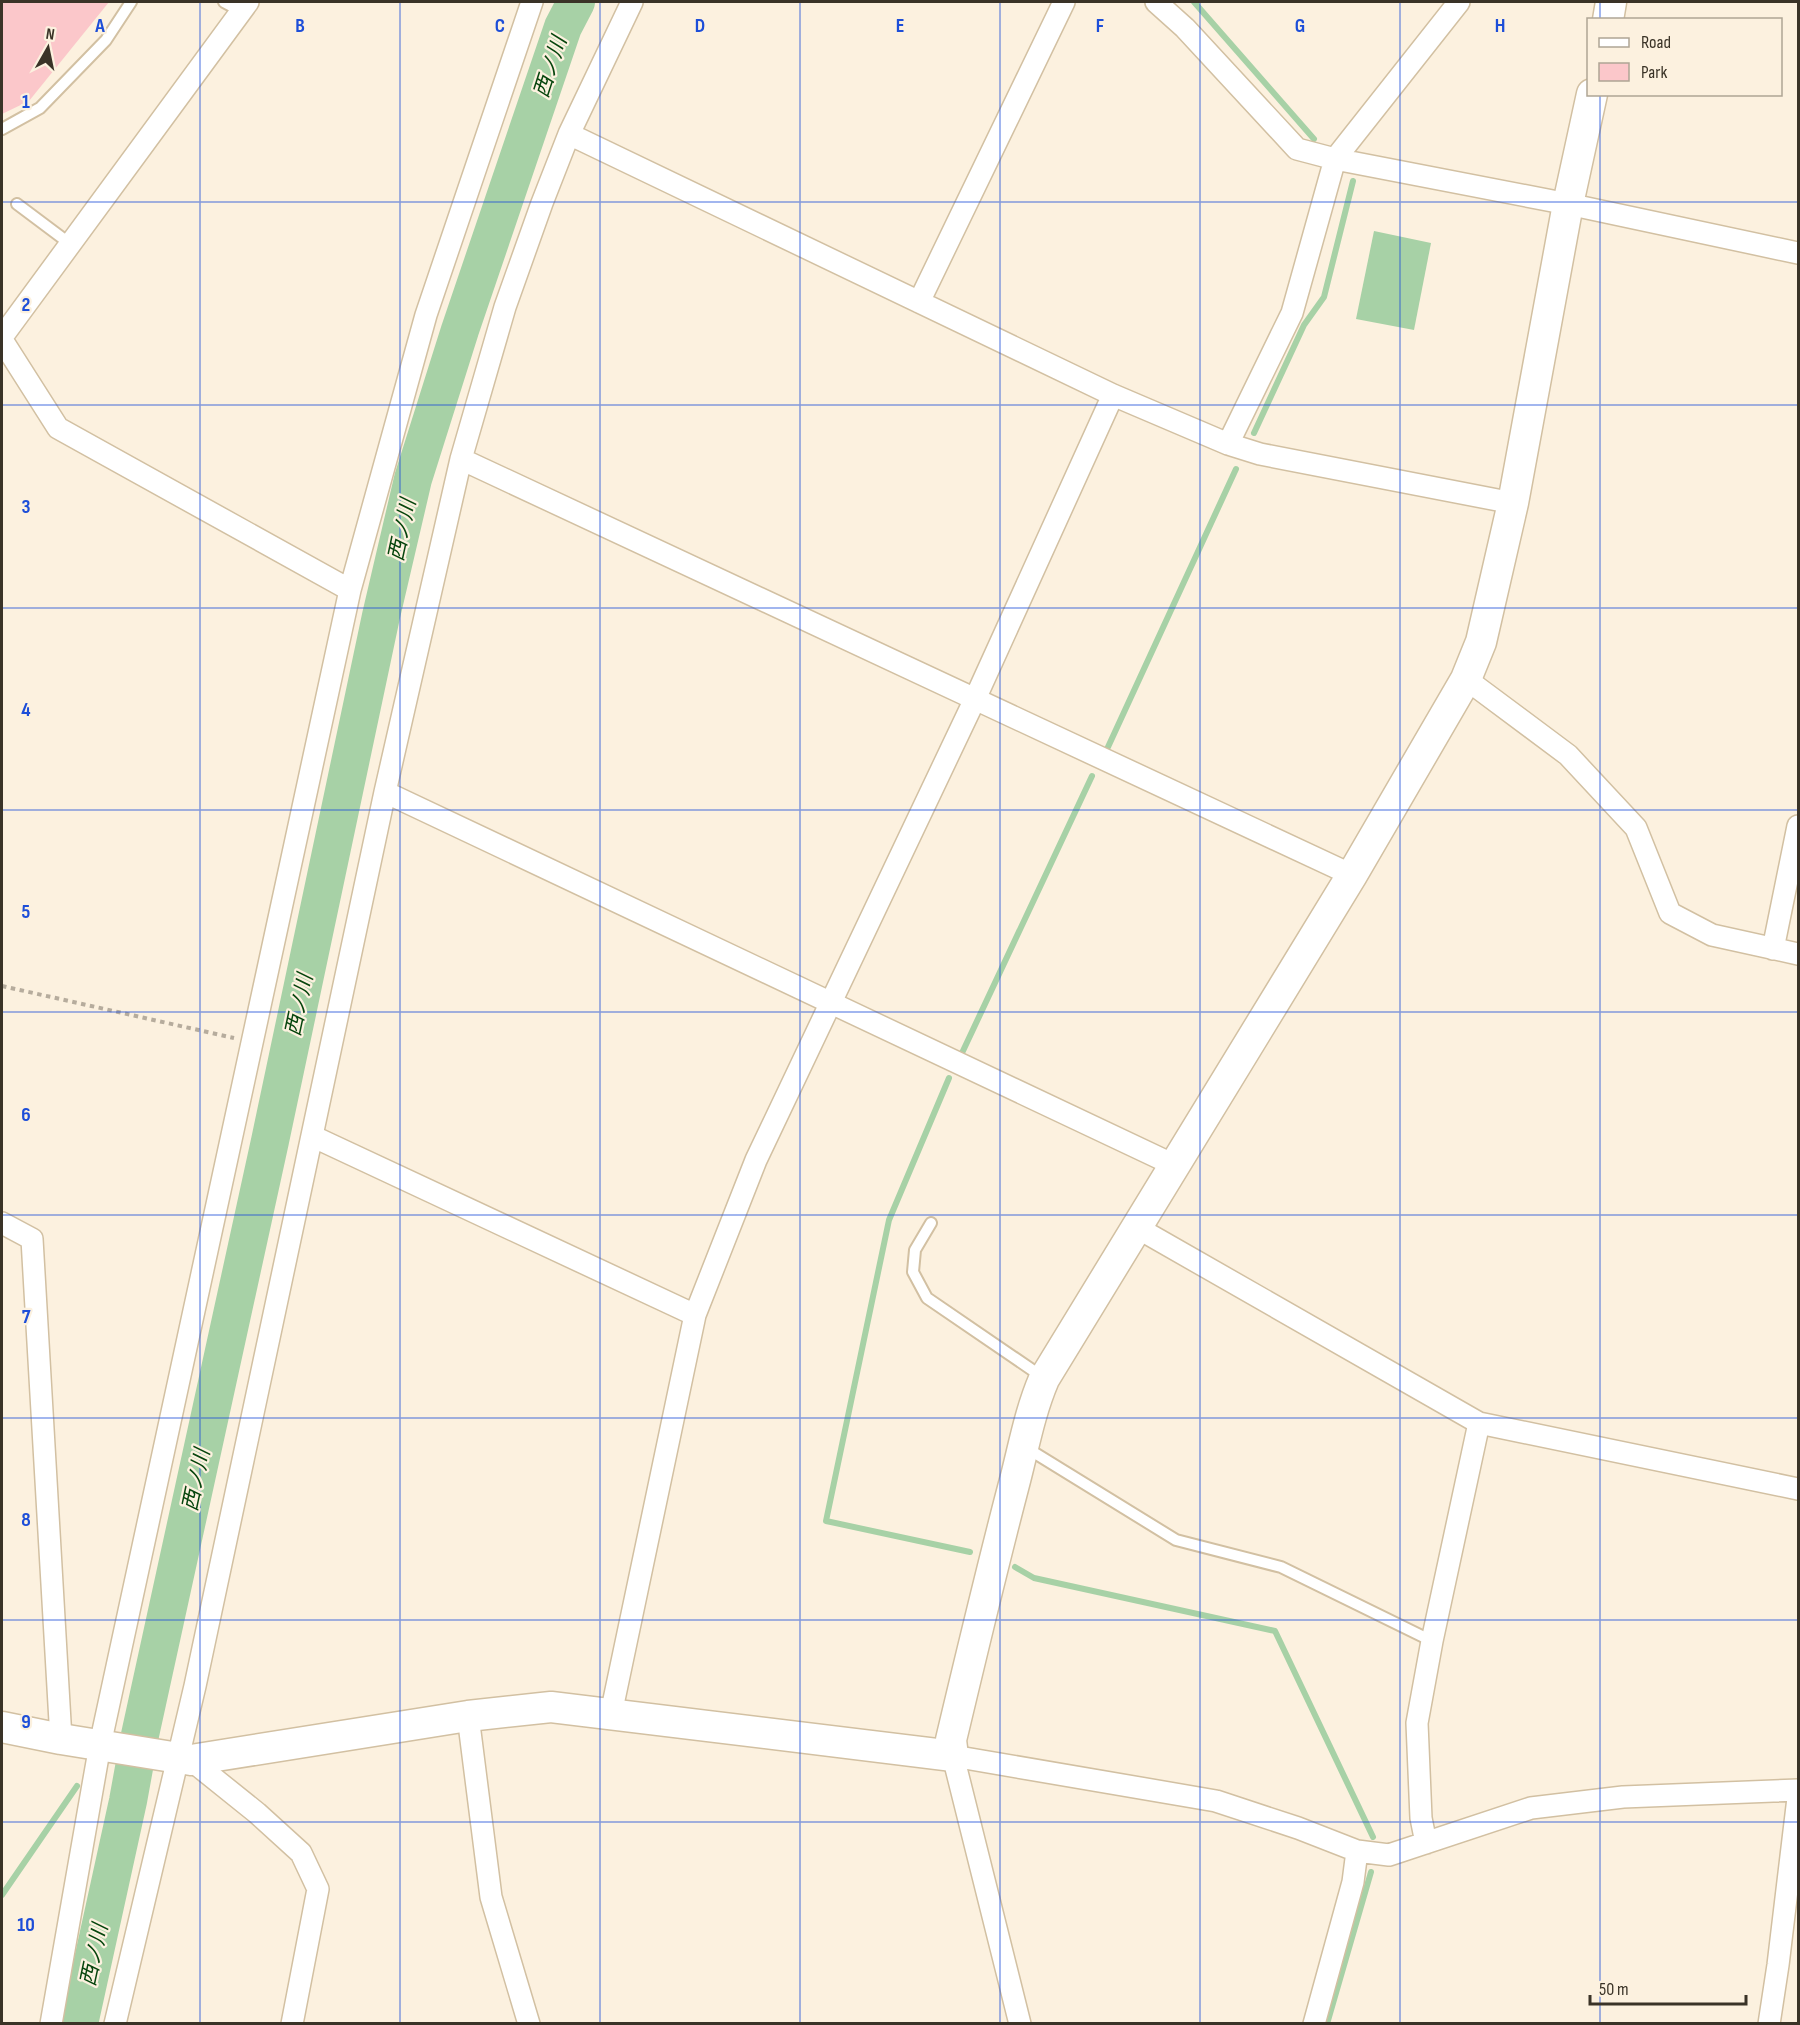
<svg xmlns="http://www.w3.org/2000/svg" width="1800" height="2025" font-family="'Sofia Sans Condensed','Noto Sans JP',sans-serif">
<style>
.green{fill:#fbc7ca}
.water{fill:#a7d1a6}
.lines{fill:none;stroke-linecap:round;stroke-linejoin:round}
.stream{stroke:#a7d1a6;stroke-width:6}
.river{stroke:#a7d1a6;stroke-width:38}
.lane-casing{stroke:#d2c0a2;stroke-width:14}
.street-casing{stroke:#d2c0a2;stroke-width:24}
.secondary-casing{stroke:#d2c0a2;stroke-width:33}
.path{stroke:#b6ac9d;stroke-width:4;stroke-dasharray:4.5 4.5;stroke-linecap:butt}
.lane{stroke:#fff;stroke-width:10}
.street{stroke:#fff;stroke-width:21}
.secondary{stroke:#fff;stroke-width:30}
.grid{fill:none;stroke:#1d4ed8;stroke-width:1.5;stroke-opacity:0.55}
.labels{text-anchor:middle;stroke-width:4.5;stroke-linejoin:round;paint-order:stroke}
.water-label{font-size:21px;font-style:italic;fill:#06450d;stroke:#fcf1df}
.grid-label{font-size:20px;text-anchor:middle;font-weight:bold;fill:#1d4ed8;stroke:#fcf1df;stroke-width:4.5;stroke-linejoin:round;paint-order:stroke}
</style>
<rect width="100%" height="100%" fill="#fcf1df"/>
<path class="green" d="M2 2H109L29 101 2 114Z"/>
<path class="water" d="M1374 231 1431 243 1414 330 1356 319Z"/>
<g class="lines">
<path class="stream" d="M1194 2 1314 139
M1254 433 1304 325 1324 297 1353 181
M1108 747 1236 469
M962 1053 1092 776
M949 1078 889 1220 826 1521 970 1552
M1015 1567 1034 1578 1275 1631 1373 1837
M2 1895 77 1786
M1327 2024 1371 1872"/>
<path class="river" d="M79 2024 128 1801 140 1735 270 1141 381 616 413 479 460 330 563 27 576 2"/>
<defs>
<path id="lane" d="M224 2 241 11
M2 129 40 108 106 40 131 2
M17 204 69 243
M931 1223 915 1250 913 1272 927 1298 1044 1378
M1025 1447 1176 1540 1281 1567 1432 1641"/>
<path id="street" d="M1156 2 1185 28 1297 149 1335 159 1568 204 1798 253
M569 134 1113 395 1228 444 1260 454 1513 503
M919 302 1064 2
M2 337 248 2
M2 340 58 428 350 590
M1228 444 1292 313 1335 159 1459 2
M461 459 1352 875
M1466 679 1568 755 1636 828 1670 913 1712 935 1798 954
M385 792 1174 1165
M1773 949 1798 826
M312 1136 695 1315
M2 1223 32 1239 61 1739
M1136 1227 1479 1423 1798 1489
M611 1714 695 1315 756 1160 975 699 1113 395
M468 1716 491 1897 529 2024
M191 1760 257 1813 301 1853 318 1889 292 2024
M1426 1843 1421 1818 1417 1723 1432 1641 1479 1423
M51 2024 100 1745 350 590 426 315 532 2
M115 2024 195 1686 385 792 461 459 505 307 542 203 569 134 632 2
M1020 2024 953 1756 1216 1801 1298 1828 1357 1851 1389 1855 1531 1808 1623 1797 1798 1790
M1314 2024 1353 1882 1357 1851
M1769 2024 1778 1965 1798 1798"/>
<path id="secondary" d="M1608 20 1611 2
M2 1727 61 1739 191 1760 468 1716 551 1707 953 1756 951 1740C971 1656 991 1572 1013 1488 1023 1451 1029 1414 1044 1379L1352 875 1466 679 1481 642 1513 503 1568 204 1592 94"/>
</defs>
<use href="#lane" class="lane-casing"/>
<use href="#street" class="street-casing"/>
<use href="#secondary" class="secondary-casing"/>
<path class="path" d="M2 986 234 1038"/>
<use href="#lane" class="lane"/>
<use href="#street" class="street"/>
<use href="#secondary" class="secondary"/>
</g>
<path class="grid" d="M200 2V2024M400 2V2024M600 2V2024M800 2V2024M1000 2V2024M1200 2V2024M1400 2V2024M1600 2V20M1600 94V2024M2 202H1798M2 405H1798M2 608H1798M2 810H1798M2 1012H1798M2 1215H1798M2 1418H1798M2 1620H1798M2 1822H1798"/>
<g class="labels">
<g class="water-label">
<text transform="translate(550 67) rotate(-72)" y="7">西ノ川</text>
<text transform="translate(402 530) rotate(-78)" y="7">西ノ川</text>
<text transform="translate(299 1005) rotate(-78)" y="7">西ノ川</text>
<text transform="translate(196 1480) rotate(-78)" y="7">西ノ川</text>
<text transform="translate(94 1955) rotate(-78)" y="7">西ノ川</text>
</g>
</g>
<g class="grid-label">
<text x="100" y="32">A</text>
<text x="300" y="32">B</text>
<text x="500" y="32">C</text>
<text x="700" y="32">D</text>
<text x="900" y="32">E</text>
<text x="1100" y="32">F</text>
<text x="1300" y="32">G</text>
<text x="1500" y="32">H</text>
<text x="26" y="108">1</text>
<text x="26" y="311">2</text>
<text x="26" y="513">3</text>
<text x="26" y="716">4</text>
<text x="26" y="918">5</text>
<text x="26" y="1121">6</text>
<text x="26" y="1323">7</text>
<text x="26" y="1526">8</text>
<text x="26" y="1728">9</text>
<text x="26" y="1931">10</text>
</g>
<rect width="1800" height="2025" fill="none" stroke="#3a3327" stroke-width="6"/>
<rect x="1587" y="18" width="195" height="78" fill="#fcf1df" stroke="#aea595" stroke-width="1.5"/>
<rect x="1599" y="38" width="30" height="9" fill="#ffffff" stroke="#aea595" stroke-width="1.5"/>
<text x="1641" y="48" font-size="18" fill="#3a3327">Road</text>
<rect x="1599" y="63" width="30" height="18" fill="#fbc7ca" stroke="#aea595" stroke-width="1.5"/>
<text x="1641" y="78" font-size="18" fill="#3a3327">Park</text>
<g transform="translate(48 48) rotate(9)" stroke="#fcf1df" stroke-width="4.5" paint-order="stroke">
<path d="M0-4.5L10 22L0 15L-10 22Z" fill="#3a3327"/>
<text y="-9" font-size="16" font-weight="bold" text-anchor="middle" fill="#3a3327">N</text>
</g>
<path d="M1590 1995v9h156v-9" fill="none" stroke="#3a3327" stroke-width="3"/>
<text x="1599" y="1995" font-size="18" fill="#3a3327" stroke="#fcf1df" stroke-width="4.5" paint-order="stroke">50 m</text>
</svg>
